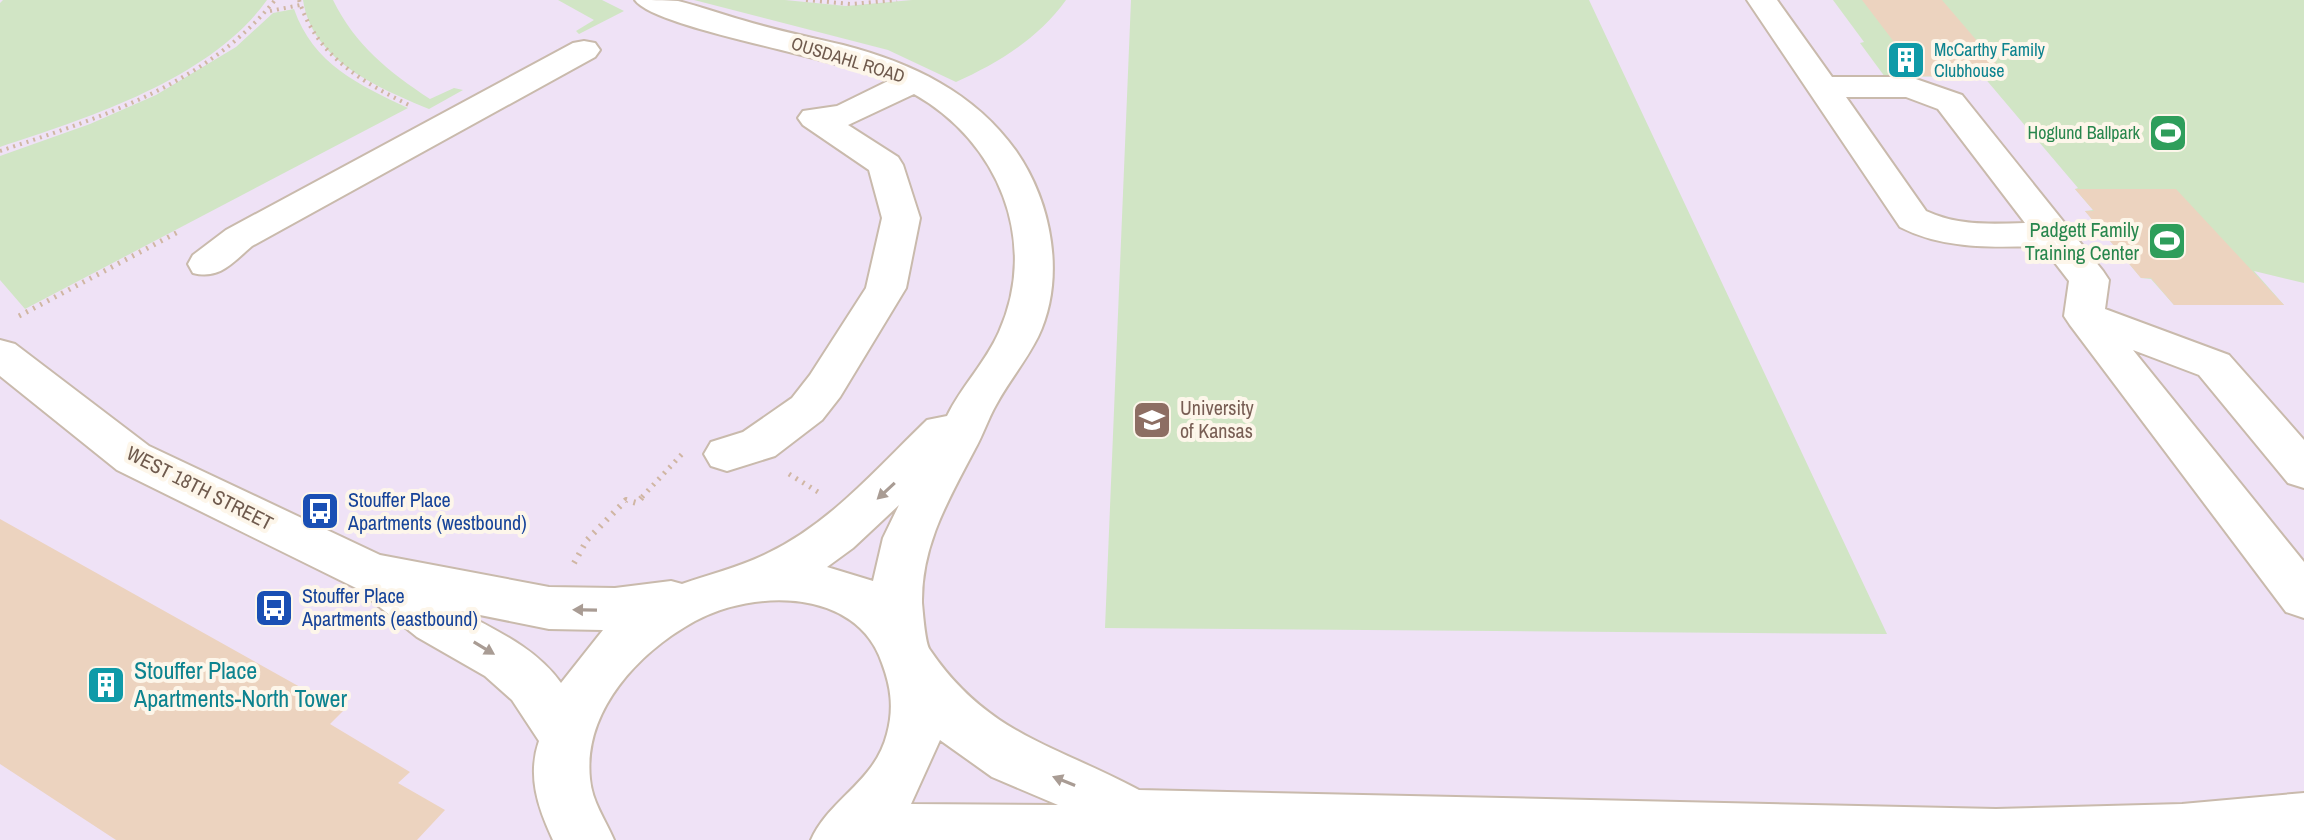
<svg xmlns="http://www.w3.org/2000/svg" width="2304" height="840" font-family="'Archivo Narrow',sans-serif">
<style>
.education{fill:#efe2f6}
.green{fill:#d1e5c5}
.building{fill:#ecd3bf}
.lines{fill:none;stroke-linecap:round;stroke-linejoin:round}
.minor-casing{stroke:#c9baac;stroke-width:4}
.path-far2{stroke:#d0b6a3;stroke-width:4;stroke-dasharray:2 5;stroke-linecap:butt}
.path-far1{stroke:#d0b6a3;stroke-width:5;stroke-dasharray:2 6;stroke-linecap:butt}
.path{stroke:#d0b6a3;stroke-width:6;stroke-dasharray:2 7;stroke-linecap:butt}
.minor{fill:#fff;fill-rule:evenodd}
.oneway{fill:#a99c94}
.labels{text-anchor:middle;stroke-width:8;stroke-linejoin:round;paint-order:stroke}
.far-culture-label{font-size:18px;fill:#0d838f;stroke:#fdf6ea;text-anchor:start}
.far-street-label{font-size:18px;fill:#6f5a4d;stroke:#fdf6ea}
.far-leisure-label{font-size:18px;fill:#27864d;stroke:#fdf6ea;text-anchor:end}
.leisure-label{font-size:20px;fill:#27864d;stroke:#fdf6ea;text-anchor:end}
.education-label{font-size:20px;fill:#785e54;stroke:#fdf6ea;text-anchor:start}
.street-label{font-size:20px;fill:#6f5a4d;stroke:#fdf6ea}
.transit-label{font-size:20px;fill:#164399;stroke:#fdf6ea;text-anchor:start}
.near-culture-label{font-size:24px;fill:#0d838f;stroke:#fdf6ea;text-anchor:start}
</style>
<rect width="100%" height="100%" fill="#f9f2e5"/>
<path class="education" d="M0 0H2304V840H0Z"/>
<path class="green" d="M3 0H267C211 79 88 118 0 147V3Z
M303 0H333C355 45 389 72 430 99L454 88 463 90 429 109C379 88 312 61 303 0Z
M558 0H602L624 11 579 34 576 31 594 20Z
M694 0H785L846 6 912 0H1066C1038 39 998 63 956 82L888 50Z
M1131 0H1589L1887 634 1105 628Z
M1833 0H2304V283L2254 271 2284 305H2174L2151 279 2141 278 2085 211 2093 210 2075 189 2078 188 1983 76 1885 77 1860 43 1864 42Z
M294 9C313 64 359 85 408 108L25 309 0 280V156L90 124 156 95 236 47 273 13Z"/>
<path class="building" d="M1862 0H1942L2008 77 1920 76Z
M2075 189H2176L2284 305H2174L2151 278H2141L2085 211H2094Z
M0 519 343 711 330 724 410 772 398 783 445 810 417 840H116L0 764Z"/>
<g class="lines">
<defs>
<path id="minor" d="M635 0C648 0 665 0 678 1 699 6 721 14 742 20 775 30 809 37 843 45 912 63 974 92 1016 151 1052 203 1066 278 1038 337 1026 361 1009 381 996 405 988 419 983 435 975 449 949 499 921 545 922 603 923 612 925 644 930 650 988 735 1055 745 1139 790L1996 809 2182 804 2304 793V840H811C829 799 875 782 887 734 894 708 891 687 882 663 857 588 754 589 695 621 639 652 583 710 590 779 592 802 605 819 614 840H553C538 808 527 776 539 741L512 700 485 676 417 637 356 588 117 470 0 376V340L15 344 149 446 380 555 549 587 615 588 671 581 682 584C710 574 741 567 768 553 831 523 878 467 927 420L947 416C961 387 986 362 999 332 1040 241 998 141 914 94L848 125 898 157 903 165 920 218 906 288 840 397 822 420 775 456 727 471 711 466 704 454 711 442 743 432 792 398 810 375 866 288 882 218 869 170 803 125 798 118 803 111 837 106 888 81C842 58 655 29 635 0ZM899 505 883 538 873 581 827 567 853 548ZM460 611 549 629 603 630 561 683C536 648 497 631 460 611ZM940 740 992 777 1058 805 911 804Z
M1747 0H1777L1832 77H1910L1962 95 2103 271 2109 280 2105 309 2229 355 2304 440V488L2288 483 2199 375 2133 350 2304 562V618L2286 612 2070 325 2064 316 2069 281 2042 246C1993 247 1945 250 1900 227ZM1846 97H1906L1938 109 2025 223C1991 224 1958 226 1926 211Z
M584 41 595 43 600 50 595 57 252 246C233 262 220 280 193 273L188 264 193 255 226 230 573 43Z"/>
</defs>
<use href="#minor" class="minor-casing"/>
<path class="path-far2" d="M299 0C316 55 360 81 409 105
M806 0 851 4 897 0
M270 11 300 5
M0 151C99 118 208 84 275 0"/>
<path class="path-far1" d="M19 316 180 231
M789 474 818 492
M642 497 683 453"/>
<path class="path" d="M574 563 587 540 626 500 637 503 644 495"/>
<use href="#minor" class="minor"/>
</g>
<defs><path id="oneway-solid" d="M-6-.8H1V-3.2L6.5 0L1 3.2V.8H-6Z" transform="scale(2)"/></defs>
<g class="oneway">
<use href="#oneway-solid" transform="translate(886 491) rotate(137)"/>
<use href="#oneway-solid" transform="translate(585 610) rotate(-179)"/>
<use href="#oneway-solid" transform="translate(484 648) rotate(31)"/>
<use href="#oneway-solid" transform="translate(1064 781) rotate(-158)"/>
</g>
<defs>
<symbol id="building-square" viewBox="-11 -11 22 22"><rect x="-9" y="-9" width="18" height="18" rx="4" fill="#0f9aa8" stroke="#fdf6ea"/><path d="M-4-6H4V6H1V3H-1V6H-4ZM-2.5-4.3h1.7v1.8h-1.7ZM.8-4.3h1.7v1.8H.8ZM-2.5-1h1.7V.8h-1.7ZM.8-1h1.7V.8H.8Z" fill="#fff"/></symbol>
<symbol id="stadium-square" viewBox="-11 -11 22 22"><rect x="-9" y="-9" width="18" height="18" rx="4" fill="#2e9e5b" stroke="#fdf6ea"/><path d="M0-5a6.5 5 0 1 0 0 10a6.5 5 0 1 0 0-10ZM-3.5-1.8h7v3.6h-7Z" fill="#fff"/></symbol>
<symbol id="university-square" viewBox="-11 -11 22 22"><rect x="-9" y="-9" width="18" height="18" rx="4" fill="#8d6e63" stroke="#fdf6ea"/><path d="M0-5L7-2L0 1L-7-2ZM-4 1L0 2.5L4 1V4Q0 6-4 4Z" fill="#fff"/></symbol>
<symbol id="bus-square" viewBox="-11 -11 22 22"><rect x="-9" y="-9" width="18" height="18" rx="4" fill="#1a4fb4" stroke="#fdf6ea"/><path d="M-5-6H5V4H4V6H2V4H-2V6H-4V4H-5ZM-3.5-4V0h7V-4ZM-3.5 1.2v1.5H-2V1.2ZM2 1.2v1.5H3.5V1.2Z" fill="#fff"/></symbol>
</defs>
<g fill-rule="evenodd">
<use href="#building-square" x="1884" y="38" width="44" height="44"/>
<use href="#stadium-square" x="2146" y="111" width="44" height="44"/>
<use href="#stadium-square" x="2145" y="219" width="44" height="44"/>
<use href="#university-square" x="1130" y="398" width="44" height="44"/>
<use href="#bus-square" x="298" y="489" width="44" height="44"/>
<use href="#bus-square" x="252" y="586" width="44" height="44"/>
<use href="#building-square" x="84" y="663" width="44" height="44"/>
</g>
<g class="labels">
<g class="far-culture-label">
<text x="1934" y="56">McCarthy Family<tspan x="1934" dy="21">Clubhouse</tspan></text>
</g>
<g class="far-street-label">
<text transform="translate(848 60) rotate(17)" y="6">OUSDAHL ROAD</text>
</g>
<g class="far-leisure-label">
<text x="2140" y="139">Hoglund Ballpark</text>
</g>
<g class="leisure-label">
<text x="2139" y="237">Padgett Family<tspan x="2139" dy="23">Training Center</tspan></text>
</g>
<g class="education-label">
<text x="1180" y="415">University<tspan x="1180" dy="23">of Kansas</tspan></text>
</g>
<g class="street-label">
<text transform="translate(200 488) rotate(27)" y="7">WEST 18TH STREET</text>
</g>
<g class="transit-label">
<text x="348" y="507">Stouffer Place<tspan x="348" dy="23">Apartments (westbound)</tspan></text>
<text x="302" y="603">Stouffer Place<tspan x="302" dy="23">Apartments (eastbound)</tspan></text>
</g>
<g class="near-culture-label">
<text x="134" y="679">Stouffer Place<tspan x="134" dy="28">Apartments-North Tower</tspan></text>
</g>
</g>
</svg>
